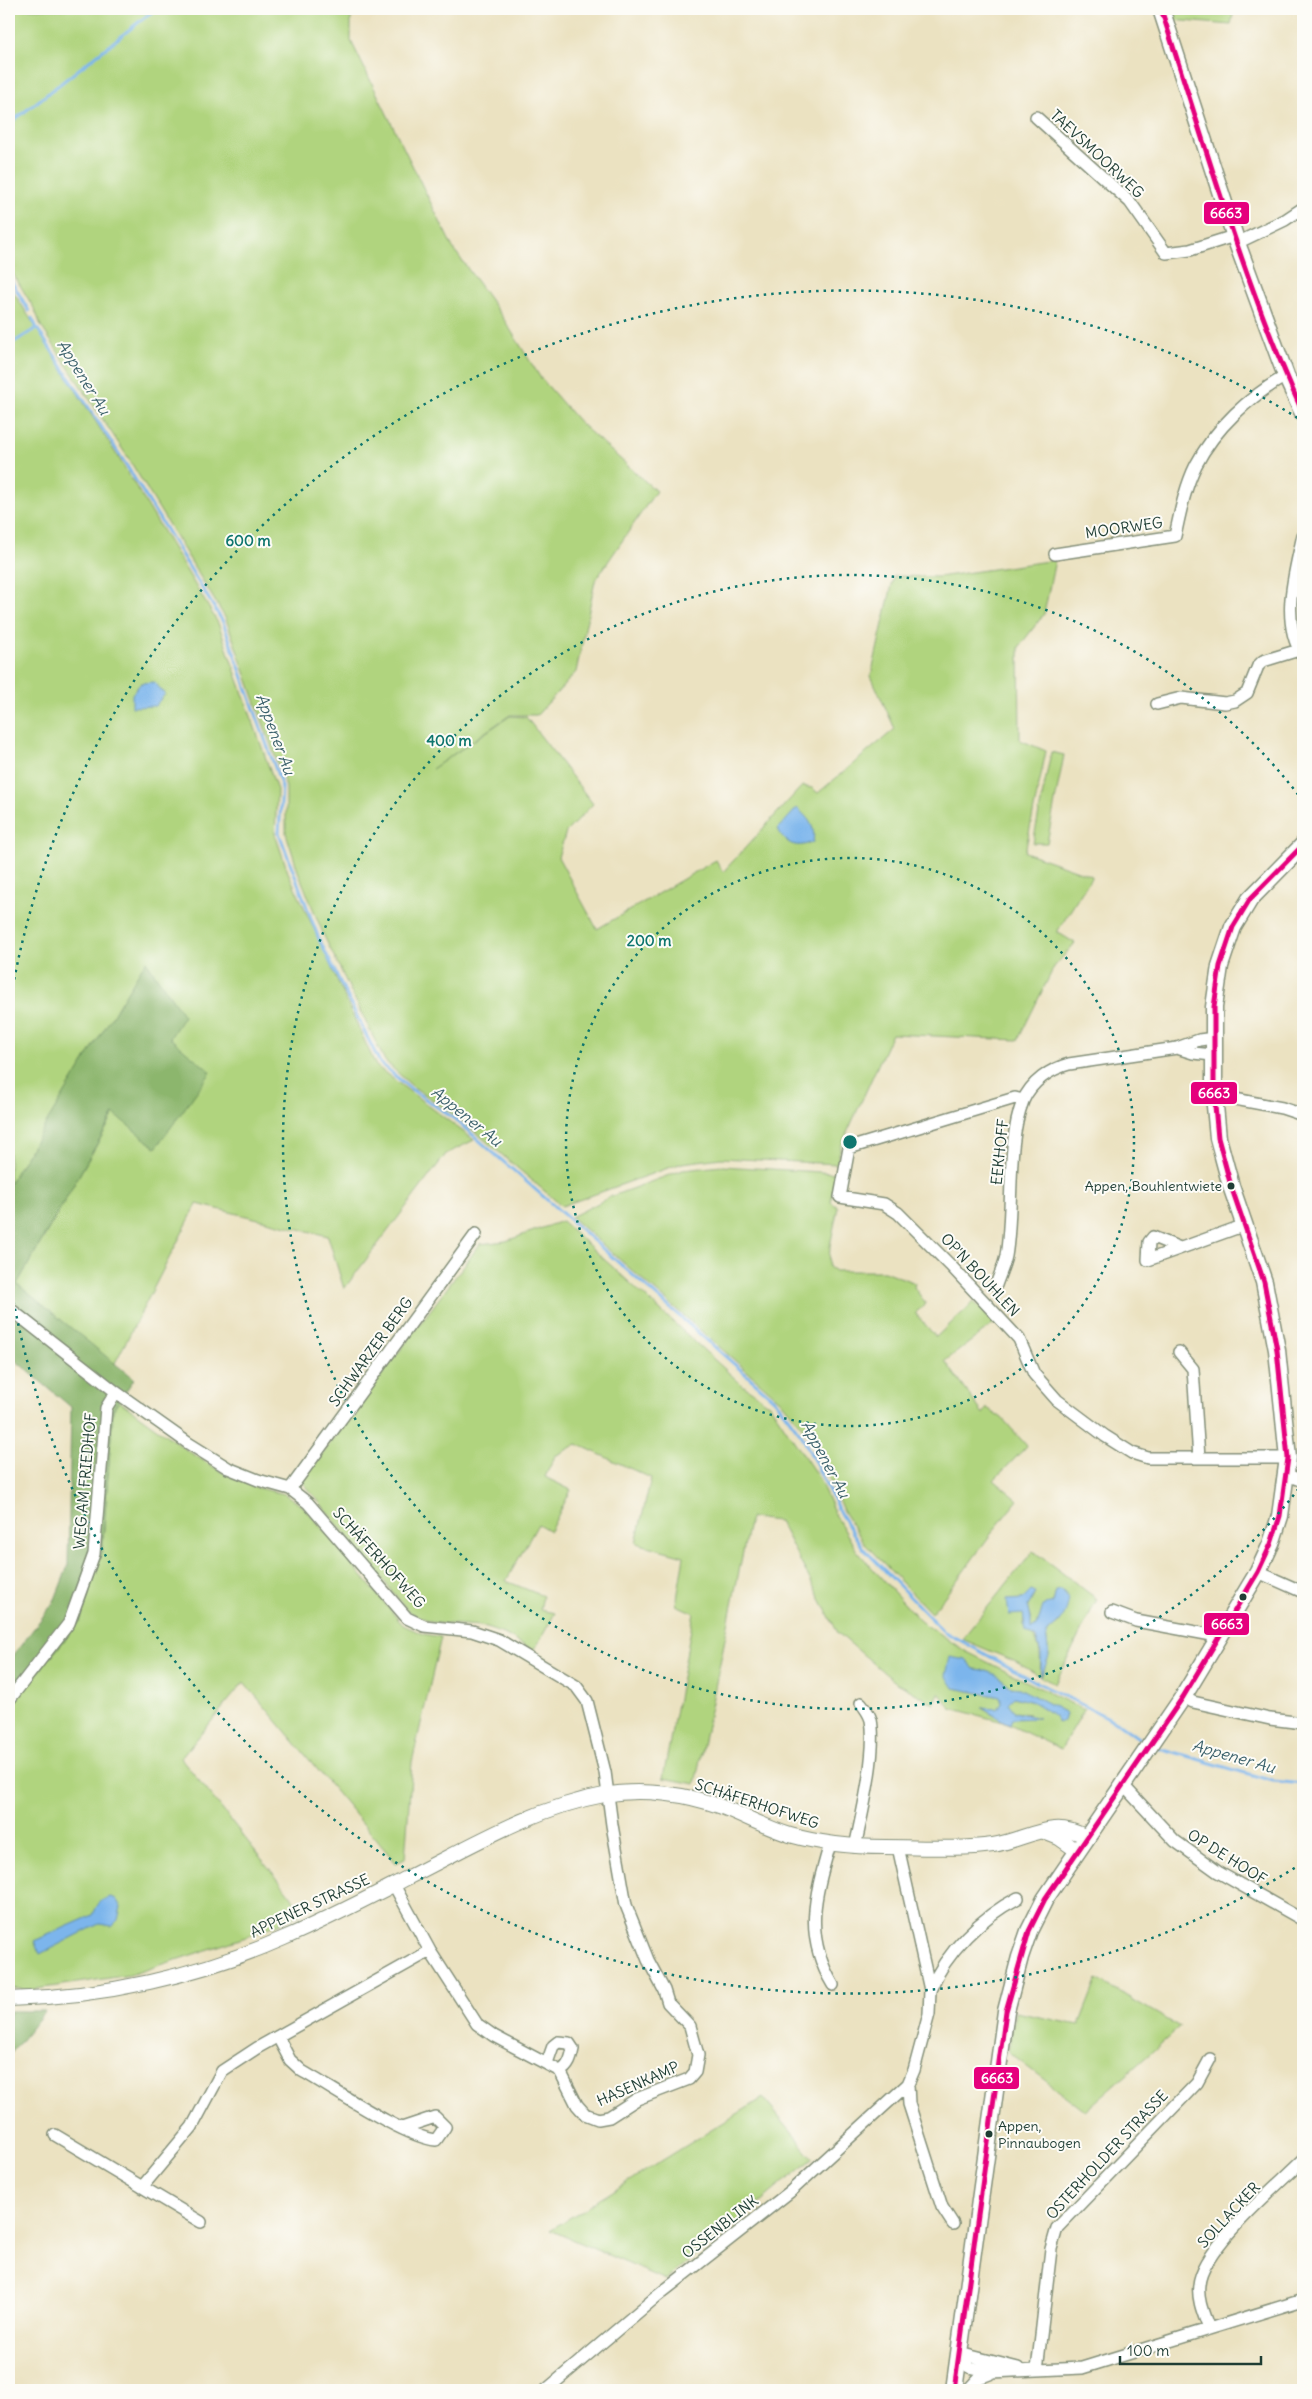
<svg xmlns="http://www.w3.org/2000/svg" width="1312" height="2399" font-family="Delius,sans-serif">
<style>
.green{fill:#b0d47e;stroke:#688859;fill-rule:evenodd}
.forest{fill:#8cb66d;stroke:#567a50}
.water{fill:#7bb5ec;stroke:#4d7990}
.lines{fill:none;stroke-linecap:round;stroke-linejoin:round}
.stream{stroke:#7bb5ec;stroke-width:3}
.minor-casing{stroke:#85907a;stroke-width:14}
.tertiary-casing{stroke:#85907a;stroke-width:16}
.secondary-casing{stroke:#85907a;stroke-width:19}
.minor{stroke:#fff;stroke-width:11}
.tertiary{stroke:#fff;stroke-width:14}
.secondary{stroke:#fff;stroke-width:16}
.bus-1-casing{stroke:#fdfcf7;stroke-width:9}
.bus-1{stroke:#e5007d;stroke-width:5}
.ring{fill:none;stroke:#0f766e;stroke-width:2.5;stroke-dasharray:2.5 5}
.bus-dot{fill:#1f3d34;stroke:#fdfcf7;stroke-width:2}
.labels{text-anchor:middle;stroke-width:4;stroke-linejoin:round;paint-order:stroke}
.bus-label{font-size:14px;fill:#1f3d34;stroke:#fdfcf7;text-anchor:end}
.street-label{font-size:15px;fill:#1f3d34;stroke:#fdfcf7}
.water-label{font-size:16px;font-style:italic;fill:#3b616b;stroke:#fdfcf7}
.centre{fill:#0f766e;stroke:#fdfcf7;stroke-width:2.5}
.ring-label{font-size:15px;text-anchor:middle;font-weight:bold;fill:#0f766e;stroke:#fdfcf7;stroke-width:4;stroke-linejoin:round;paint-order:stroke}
.line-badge{stroke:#fdfcf7;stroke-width:2}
.badge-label{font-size:14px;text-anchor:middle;font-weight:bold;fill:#fff}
</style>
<rect width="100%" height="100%" fill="#fdfcf7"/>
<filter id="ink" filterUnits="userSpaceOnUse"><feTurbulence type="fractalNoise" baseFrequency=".02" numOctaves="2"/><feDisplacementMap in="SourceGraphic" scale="10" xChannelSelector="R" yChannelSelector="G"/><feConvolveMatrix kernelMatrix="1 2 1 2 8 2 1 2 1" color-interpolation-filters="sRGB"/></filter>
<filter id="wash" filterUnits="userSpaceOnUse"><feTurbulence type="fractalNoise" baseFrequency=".0096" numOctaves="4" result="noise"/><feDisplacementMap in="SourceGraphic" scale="20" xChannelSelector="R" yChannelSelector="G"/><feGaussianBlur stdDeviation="1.12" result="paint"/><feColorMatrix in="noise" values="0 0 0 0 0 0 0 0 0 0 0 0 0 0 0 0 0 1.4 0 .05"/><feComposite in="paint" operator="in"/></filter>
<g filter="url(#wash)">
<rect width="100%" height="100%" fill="#ebe2c1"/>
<path class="green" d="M9 9H349L351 13V41L453 248 503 318 540 377 580 423 656 491 595 581 576 672 537 715H510L432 769 510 716 526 717 593 804 566 832 558 857 597 929 716 860 723 872 802 786 812 788 818 793 895 729 871 676 894 576 938 577 1055 560 1044 614 1019 647 1020 740 1046 751 1025 852 1092 876 1057 932 1075 943 1054 967 1018 1040 892 1034 841 1146 837 1164 721 1158 682 1163 562 1206 459 1118 412 1086 385 1061 324 936 299 874 286 833V787L226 619 127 456 41 326 35 310 9 267Z
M1169 9 1223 11V9H1234L1231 25 1172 20Z
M9 285 120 460 218 623 277 790 275 834 288 872 376 1066 474 1140 446 1154 344 1289 328 1236 197 1204 114 1365 17 1284 115 1113 170 1037 146 962 9 1184Z
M1051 752 1064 755 1047 843H1033Z
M722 1166 836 1173 831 1202 838 1207 830 1246 829 1267 835 1271H884L915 1283 914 1287 926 1304 915 1313 936 1337 974 1302 995 1323 945 1361 983 1414 987 1408 1002 1418 1027 1446 994 1480 1018 1500C987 1536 962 1577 931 1613L865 1544 844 1513 813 1440 780 1400 571 1217 612 1196 683 1170Z
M562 1221 740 1383 770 1405 818 1477 836 1516 857 1551 920 1621 965 1651 1084 1710 1061 1749 1003 1722 951 1708 939 1693 934 1704 894 1681 838 1633 779 1521 750 1518 695 1784 663 1778 694 1613 676 1605 684 1556 636 1543 651 1478 577 1444 555 1456 545 1477 571 1490 550 1531 538 1524 506 1581 543 1596 540 1610 555 1613 534 1651 506 1635 481 1626 435 1623 409 1612 302 1481 480 1244 506 1241ZM966 1660 974 1669C989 1670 1001 1676 1010 1687L1019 1688 1066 1713 1056 1716 1033 1702 1014 1697 1007 1703 1015 1712 1029 1714 1012 1719 1010 1725 983 1709H999L1002 1702 1000 1697 954 1688Z
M119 1401 188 1451 225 1474 258 1488 285 1494 305 1508 403 1625 423 1634 441 1637 412 1762 405 1859 396 1863 244 1682 181 1758 292 1897 301 1914 252 1935 130 1975 30 1990 9 1988V1712L17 1698 80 1621 102 1552 113 1410Z
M1033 1551 1097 1599 1055 1684 1041 1677 1049 1656 1046 1633 1059 1623 1056 1591 1053 1603 1043 1607 1037 1626 1030 1629 1031 1618 1028 1606 1036 1594 1031 1591 1023 1599 1007 1600 1024 1614 1023 1624C1041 1643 1041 1652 1040 1676L1016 1662 962 1639Z
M1097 1979 1180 2027 1085 2111 1008 2052 1015 2012 1079 2025Z
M763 2098 813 2158 666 2280 550 2230Z"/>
<path class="forest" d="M146 961 184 1016 170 1038 211 1072 156 1148 114 1114 17 1284 134 1379 113 1410 102 1552 80 1621 17 1698 9 1712V1661L54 1602 68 1566 71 1407 9 1355V1184Z
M9 2011H45L9 2056Z"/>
<path class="water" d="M154 682 165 694 155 706 132 707V694L141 683Z
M797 808C808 818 816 826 813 842 796 849 786 845 778 829Z
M1062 1590 1069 1598C1067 1615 1060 1623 1046 1633L1049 1656 1041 1677V1653L1036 1638 1026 1632 1023 1614 1009 1615 1007 1600 1023 1599 1031 1591 1036 1593 1028 1606 1031 1618V1629L1037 1626 1043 1606 1053 1603 1056 1591Z
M950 1657 966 1660 974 1669C989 1670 1001 1675 1010 1687L1019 1688 1066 1713 1064 1721 1058 1723 1055 1716 1033 1702 1014 1697 1008 1703 1015 1712 1039 1718 1012 1719 1010 1725 982 1708 998 1709 1002 1702 1000 1697 954 1688 946 1675Z
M111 1897 116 1899 121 1907 118 1920 112 1926 99 1924 40 1954 34 1941 93 1915C97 1905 100 1899 111 1897Z"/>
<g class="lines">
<path class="stream" d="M9 124 153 11 152 9
M9 277 29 311
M32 318 37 328 125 463 223 622 282 787 279 833 319 939 380 1063 411 1089 456 1120 775 1400 802 1436 841 1515 863 1548 943 1631 1038 1683 1115 1721 1141 1740
M9 345 37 328
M1159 1748 1273 1781 1303 1784"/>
</g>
</g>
<g filter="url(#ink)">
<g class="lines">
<defs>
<path id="minor" d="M1036 117 1130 202 1166 253 1190 250 1234 236
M1237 243 1285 220 1303 208
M1055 554 1175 536C1180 513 1185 487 1196 465 1215 428 1250 396 1286 376
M1302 655C1280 619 1295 573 1303 535
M1157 704 1181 698 1225 703 1235 701 1247 693 1258 666 1263 661 1299 650
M1177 1048 1193 1053 1213 1055
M1214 1095 1282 1108 1303 1115
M1023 1100 1015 1098 849 1148 840 1197 884 1204 898 1213 950 1265 1019 1339 1034 1374 1057 1400 1105 1436 1132 1453 1148 1458H1288
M1180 1248 1153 1237 1149 1242 1148 1260 1245 1225
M996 1285C999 1276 1004 1266 1006 1256 1014 1210 1006 1143 1023 1101 1031 1082 1050 1069 1069 1064L1177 1048 1199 1040 1214 1038
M9 1308 116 1392 188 1443 228 1468 258 1480 290 1489 308 1503 407 1618 424 1626 472 1631 499 1640 576 1686 587 1701 605 1772 612 1825 626 1905 648 1960 664 1990 668 2003 690 2026 698 2055 695 2072 689 2079 637 2099 609 2117 598 2119 585 2114 577 2105 560 2071 494 2036 477 2024 430 1951 394 1885
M1179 1352 1193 1369 1199 1458
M1287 1475 1303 1481
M290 1489 476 1234
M1258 1572 1303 1592
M1112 1612 1136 1621 1212 1635 1218 1639
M1183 1697 1193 1702 1270 1719 1303 1723
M9 1700 69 1623 94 1554 106 1408 116 1392
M1123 1785 1175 1841 1218 1872 1303 1920
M830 1844C815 1896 803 1935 833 1985
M855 1847C862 1815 877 1751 871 1720 869 1713 865 1708 861 1703
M898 1847 930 1990 929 2014 914 2070 908 2084 909 2104 942 2207 953 2224
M930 1990C946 1952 981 1917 1018 1898
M278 2037 290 2060 302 2071C334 2089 404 2137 436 2140L445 2127 435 2117 402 2128
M547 2063 553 2046 558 2042 569 2043 573 2049C571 2058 569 2067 560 2071
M55 2135 201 2222
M142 2187 192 2127 222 2071 257 2048 430 1951
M1209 2329C1204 2315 1197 2300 1199 2285 1202 2248 1276 2187 1303 2160
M959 2353 969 2367 992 2372 1082 2368 1303 2300
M959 2353 1018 2368
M1037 2370 1051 2249 1057 2228 1197 2083 1210 2059
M546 2390 656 2297 791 2191 908 2084
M968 2390 979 2378 992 2373"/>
<path id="tertiary" d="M1044 1832 1059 1838 1076 1850
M9 1999C103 1997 198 1976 284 1938 326 1920 366 1899 407 1878 471 1846 533 1808 604 1795 642 1788 687 1794 722 1807 745 1816 767 1828 790 1835 822 1844 853 1847 885 1847 921 1847 958 1850 993 1845 1014 1842 1033 1831 1054 1829 1066 1828 1075 1831 1086 1837"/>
<path id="secondary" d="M1161 9 1237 243 1286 376 1303 413
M954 2390 1006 2011 1020 1957 1029 1931 1045 1899 1183 1697 1218 1639 1258 1572 1271 1544 1280 1516 1288 1458 1277 1350 1264 1282 1231 1186 1218 1138 1214 1095V1007L1220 966 1233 927 1250 899 1303 845"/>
</defs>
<use href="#minor" class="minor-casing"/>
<use href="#tertiary" class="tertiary-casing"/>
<use href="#secondary" class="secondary-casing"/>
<use href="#minor" class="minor"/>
<use href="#tertiary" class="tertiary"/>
<use href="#secondary" class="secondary"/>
<defs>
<path id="bus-1" d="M1161 9C1205 144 1244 284 1303 413
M954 2390 1006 2011 1029 1931 1045 1899 1183 1697 1258 1572 1271 1544 1280 1516 1288 1458 1277 1350 1264 1282 1231 1186 1218 1138 1214 1095V1007L1220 966 1233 927 1250 899 1303 845"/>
</defs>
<use href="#bus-1" class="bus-1-casing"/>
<use href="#bus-1" class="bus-1"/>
</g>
</g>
<g class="ring">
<circle cx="850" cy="1142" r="284"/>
<path d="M1303 1483A567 567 0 1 1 1303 801"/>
<path d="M1301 1864A851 851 0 0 1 9 1275M9 1009A851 851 0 0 1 1301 420"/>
</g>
<g class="bus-dot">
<circle cx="1231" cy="1186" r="4.5"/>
<circle cx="1243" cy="1597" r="4.5"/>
<circle cx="989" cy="2134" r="4.5"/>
</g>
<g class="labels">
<g class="bus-label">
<text x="1222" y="1191">Appen, Bouhlentwiete</text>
<text x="998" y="2131" text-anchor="start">Appen,<tspan x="998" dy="17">Pinnaubogen</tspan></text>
</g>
<g class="street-label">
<text transform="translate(1097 154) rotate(43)" y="5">TAEVSMOORWEG</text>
<text transform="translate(1124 528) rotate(-8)" y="5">MOORWEG</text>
<text transform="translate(1000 1152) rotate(-84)" y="5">EEKHOFF</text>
<text transform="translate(980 1275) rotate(47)" y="5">OP'N BOUHLEN</text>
<text transform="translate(371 1352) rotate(-54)" y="5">SCHWARZER BERG</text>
<text transform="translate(85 1481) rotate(-85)" y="5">WEG AM FRIEDHOF</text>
<text transform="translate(379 1558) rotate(48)" y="5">SCHÄFERHOFWEG</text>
<text transform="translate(757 1804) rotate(18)" y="5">SCHÄFERHOFWEG</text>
<text transform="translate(1227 1857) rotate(32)" y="5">OP DE HOOF</text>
<text transform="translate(310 1906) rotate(-25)" y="5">APPENER STRASSE</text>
<text transform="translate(638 2084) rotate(-24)" y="5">HASENKAMP</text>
<text transform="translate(1107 2155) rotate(-47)" y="5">OSTERHOLDER STRASSE</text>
<text transform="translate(1229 2215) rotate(-47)" y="5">SOLLACKER</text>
<text transform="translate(720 2227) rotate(-38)" y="5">OSSENBLINK</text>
</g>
<g class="water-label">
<text transform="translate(84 377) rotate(58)" y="6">Appener Au</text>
<text transform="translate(276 734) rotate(70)" y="6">Appener Au</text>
<text transform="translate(467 1116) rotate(39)" y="6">Appener Au</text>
<text transform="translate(826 1459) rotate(62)" y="6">Appener Au</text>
<text transform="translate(1234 1756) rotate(16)" y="6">Appener Au</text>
</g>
</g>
<circle cx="850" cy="1142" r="8" class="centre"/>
<g class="ring-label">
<text x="248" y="546">600 m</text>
<text x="449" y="746">400 m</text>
<text x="649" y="946">200 m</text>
</g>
<g class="line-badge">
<rect x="1203" y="201" width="47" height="24" rx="5" fill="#e5007d"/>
<rect x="1190" y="1081" width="48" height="24" rx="5" fill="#e5007d"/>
<rect x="1203" y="1612" width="47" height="24" rx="5" fill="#e5007d"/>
<rect x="973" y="2066" width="47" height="24" rx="5" fill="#e5007d"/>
</g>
<g class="badge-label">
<text x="1226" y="218">6663</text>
<text x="1214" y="1098">6663</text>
<text x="1227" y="1629">6663</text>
<text x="997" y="2083">6663</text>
</g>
<rect width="1312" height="2399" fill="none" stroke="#fdfcf7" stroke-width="30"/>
<path d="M1120 2356v8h141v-8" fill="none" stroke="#1f3d34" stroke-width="2.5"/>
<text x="1127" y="2356" font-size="15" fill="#1f3d34" stroke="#fdfcf7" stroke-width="4" paint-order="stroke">100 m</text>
</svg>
